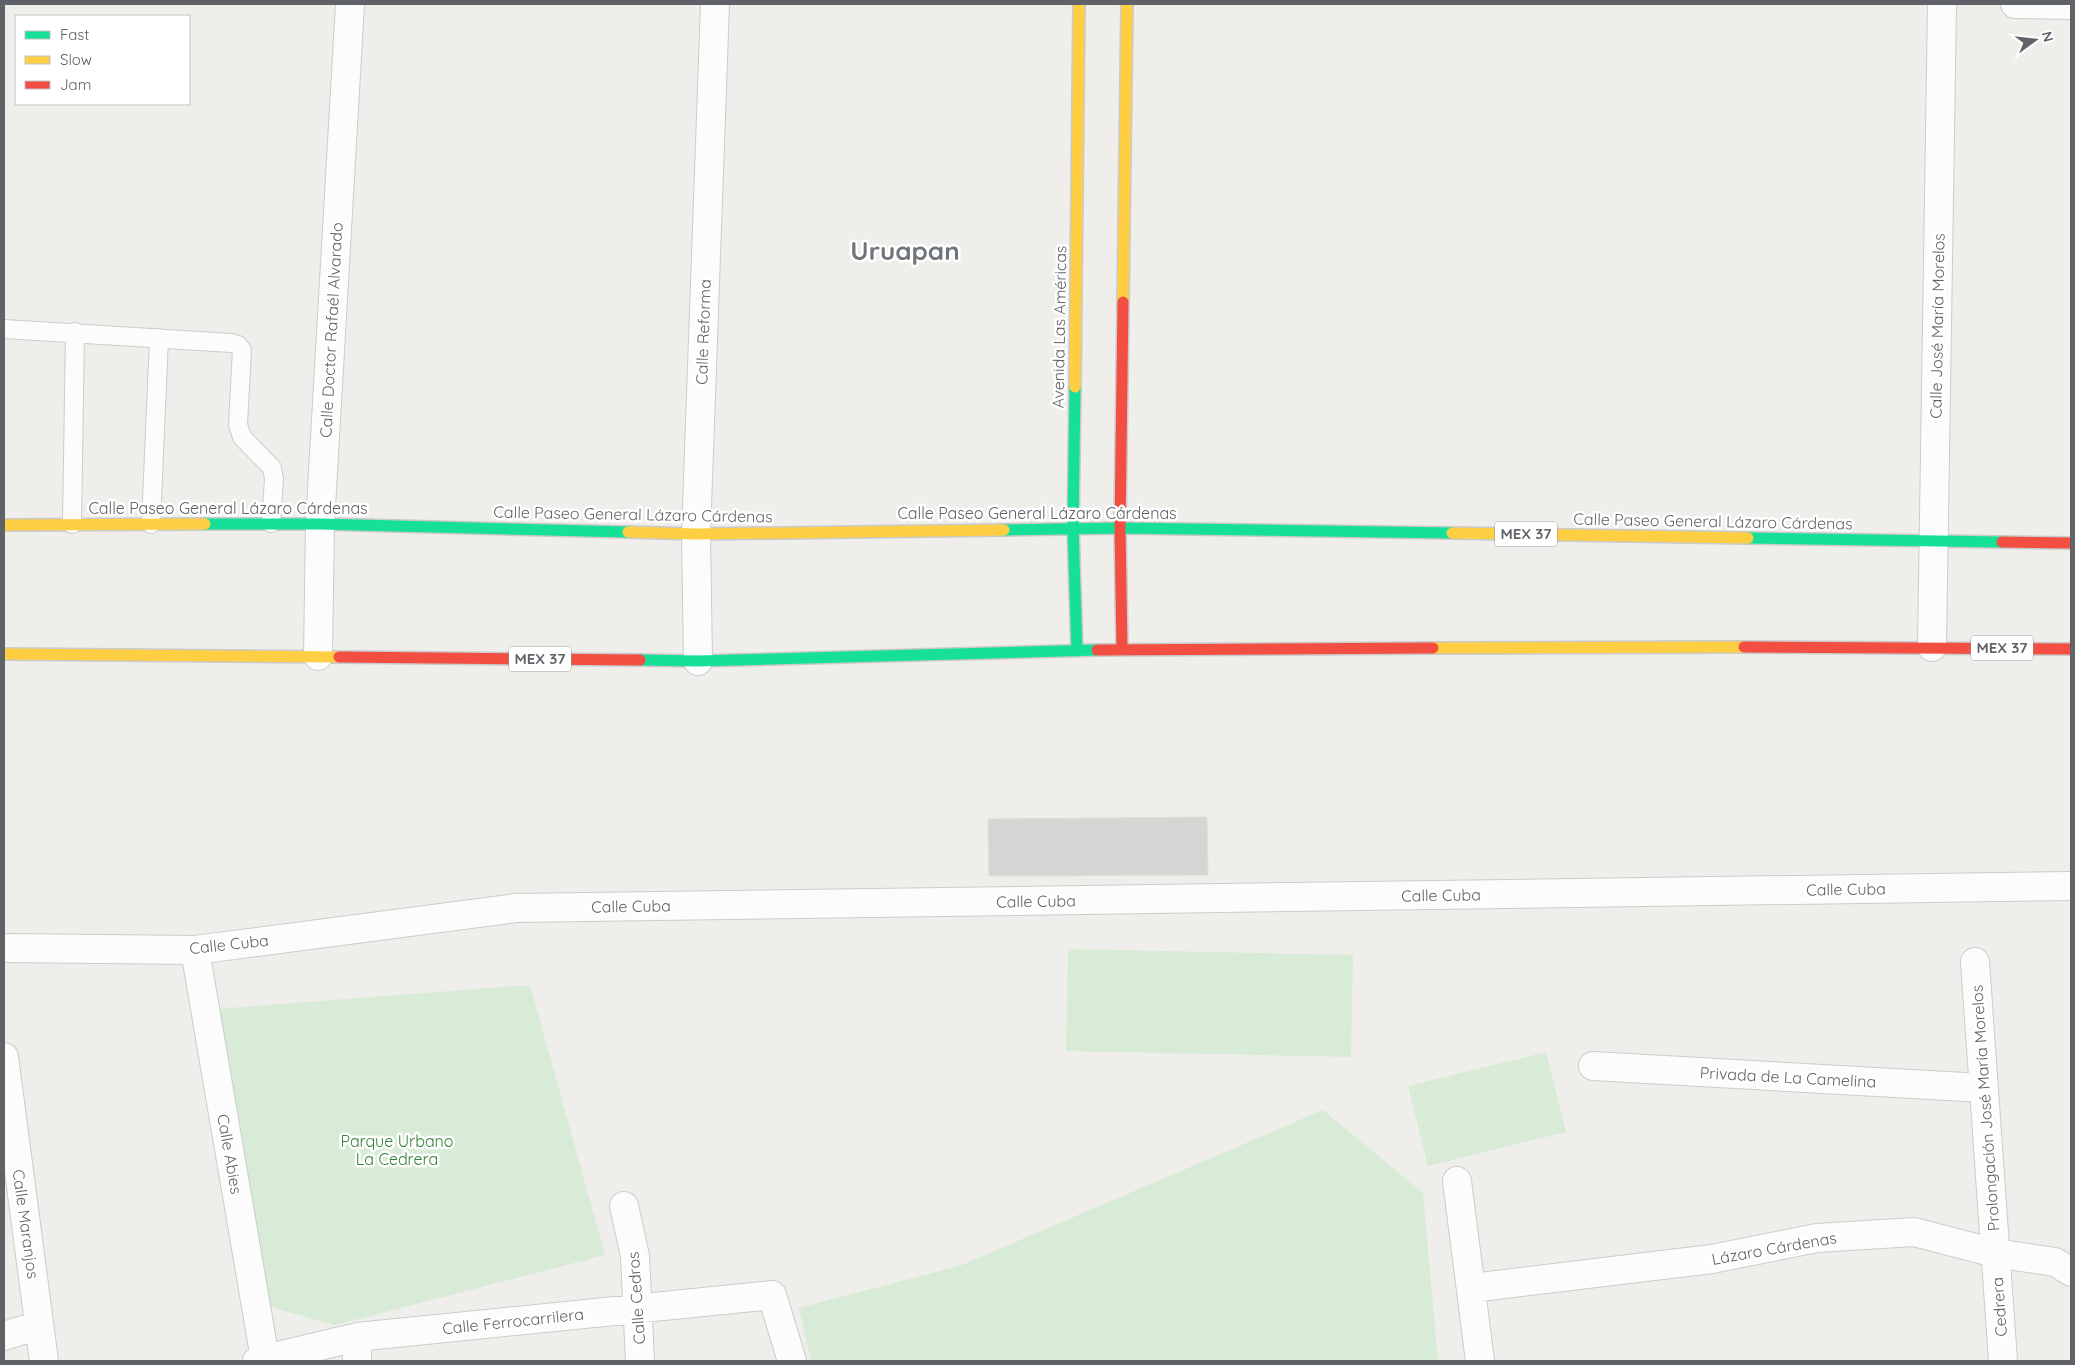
<svg xmlns="http://www.w3.org/2000/svg" width="2075" height="1365" font-family="Quicksand,sans-serif">
<style>
.green{fill:#d8ebd6}
.building{fill:#d6d5d3;stroke:#deddd9}
.lines{fill:none;stroke-linecap:round;stroke-linejoin:round}
.lane-casing{stroke:#cbcccc;stroke-width:20}
.street-casing{stroke:#cbcccc;stroke-width:30}
.fast-casing{stroke:#cacacb;stroke-width:14}
.slow-casing{stroke:#cacacb;stroke-width:14}
.jam-casing{stroke:#cacacb;stroke-width:14}
.lane{stroke:#fdfcfc;stroke-width:18}
.street{stroke:#fdfcfc;stroke-width:28}
.fast{stroke:#16e098;stroke-width:11}
.slow{stroke:#ffcf43;stroke-width:11}
.jam{stroke:#f24e42;stroke-width:11}
.labels{text-anchor:middle;stroke-width:5;stroke-linejoin:round;paint-order:stroke}
.shield{fill:#fff;stroke:#8f9295;stroke-width:1}
.shield-label{font-size:15px;font-weight:bold;fill:#5f6368}
.street-label{font-size:16px;fill:#5f6368;stroke:#fff}
.park-label{font-size:16px;fill:#348238;stroke:#fff}
.town-label{font-size:26px;font-weight:bold;fill:#70757a;stroke:#fff}
</style>
<rect width="100%" height="100%" fill="#efeeea"/>
<path class="green" d="M1068 949 1353 955 1351 1057 1066 1051Z
M530 985 605 1255 335 1325 267 1306 215 1009Z
M1546 1052 1566 1132 1428 1166 1408 1086Z
M1323 1110 1423 1193 1438 1361H811L799 1308 962 1265Z"/>
<path class="building" d="M1207 817 1208 875 989 876 988 819Z"/>
<g class="lines">
<defs>
<path id="lane" d="M4 329 232 343 238 345 242 350 238 425 242 437 272 468 274 479 271 523
M72 524 75 332
M151 524 159 338"/>
<path id="street" d="M2015 4 2071 5
M1932 647 1942 4
M318 656 320 524 350 4
M698 661 696 534 715 4
M4 948 195 950 516 908 2071 886
M195 950 265 1359
M1975 962 2003 1361
M4 1057 44 1361
M1593 1066 1983 1088
M1457 1181 1480 1361
M624 1206 635 1256 640 1361
M1472 1288 1712 1259 1817 1238 1914 1232 1995 1253 2055 1262 2071 1272
M4 1336 39 1325
M257 1361 357 1337 772 1295 792 1361
M357 1361V1337"/>
<path id="fast" d="M1075 387 1073 528 1077 651
M205 524H320L628 532
M1004 530 1120 528 1452 533
M1748 538 2002 542
M640 660 698 661 1097 650"/>
<path id="slow" d="M1123 302 1127 4
M1075 387 1079 4
M4 525 205 524
M628 532 696 534 1004 530
M1452 533 1748 538
M1433 648 1744 647
M4 654 339 657"/>
<path id="jam" d="M2002 542 2071 543
M1744 647 2071 649
M1122 649 1120 528 1123 302
M1097 650 1433 648
M339 657 640 660"/>
</defs>
<use href="#lane" class="lane-casing"/>
<use href="#street" class="street-casing"/>
<use href="#fast" class="fast-casing"/>
<use href="#slow" class="slow-casing"/>
<use href="#jam" class="jam-casing"/>
<use href="#lane" class="lane"/>
<use href="#street" class="street"/>
<use href="#fast" class="fast"/>
<use href="#slow" class="slow"/>
<use href="#jam" class="jam"/>
</g>
<g class="labels">
<g class="shield">
<rect x="1495" y="521.5" width="62" height="25" rx="4"/>
<rect x="1971" y="635.5" width="62" height="25" rx="4"/>
<rect x="509" y="646.5" width="62" height="25" rx="4"/>
</g>
<g class="shield-label">
<text x="1526" y="539">MEX 37</text>
<text x="2002" y="653">MEX 37</text>
<text x="540" y="664">MEX 37</text>
</g>
<g class="street-label">
<text transform="translate(1937 326) rotate(-89)" y="6">Calle José María Morelos</text>
<text transform="translate(1059 327) rotate(-89)" y="6">Avenida Las Américas</text>
<text transform="translate(331 330) rotate(-87)" y="6">Calle Doctor Rafaél Alvarado</text>
<text transform="translate(703 332) rotate(-88)" y="6">Calle Reforma</text>
<text x="228" y="514">Calle Paseo General Lázaro Cárdenas</text>
<text x="1037" y="519">Calle Paseo General Lázaro Cárdenas</text>
<text transform="translate(633 514) rotate(1)" y="6">Calle Paseo General Lázaro Cárdenas</text>
<text transform="translate(1713 521) rotate(1)" y="6">Calle Paseo General Lázaro Cárdenas</text>
<text transform="translate(1846 889) rotate(-1)" y="6">Calle Cuba</text>
<text transform="translate(1441 895) rotate(-1)" y="6">Calle Cuba</text>
<text transform="translate(1036 901) rotate(-1)" y="6">Calle Cuba</text>
<text transform="translate(631 906) rotate(-1)" y="6">Calle Cuba</text>
<text transform="translate(229 944) rotate(-6)" y="6">Calle Cuba</text>
<text transform="translate(1788 1077) rotate(3)" y="6">Privada de La Camelina</text>
<text transform="translate(1985 1108) rotate(-94)" y="6">Prolongación José María Morelos</text>
<text transform="translate(230 1154) rotate(80)" y="6">Calle Abies</text>
<text transform="translate(26 1224) rotate(82)" y="6">Calle Maranjos</text>
<text transform="translate(1774 1248) rotate(-10)" y="6">Lázaro Cárdenas</text>
<text transform="translate(636 1298) rotate(-94)" y="6">Calle Cedros</text>
<text transform="translate(1999 1307) rotate(-94)" y="6">Cedrera</text>
<text transform="translate(513 1321) rotate(-6)" y="6">Calle Ferrocarrilera</text>
</g>
<g class="park-label">
<text x="397" y="1147">Parque Urbano<tspan x="397" dy="18">La Cedrera</tspan></text>
</g>
<g class="town-label">
<text x="905" y="260">Uruapan</text>
</g>
</g>
<rect width="2075" height="1365" fill="none" stroke="#5f6368" stroke-width="10"/>
<rect x="15" y="15" width="175" height="90" fill="#ffffff" stroke="#bfc1c3"/>
<rect x="25" y="31" width="25" height="8" fill="#16e098" stroke="#bfc1c3"/>
<text x="60" y="40" font-size="15" fill="#5f6368">Fast</text>
<rect x="25" y="56" width="25" height="8" fill="#ffcf43" stroke="#bfc1c3"/>
<text x="60" y="65" font-size="15" fill="#5f6368">Slow</text>
<rect x="25" y="81" width="25" height="8" fill="#f24e42" stroke="#bfc1c3"/>
<text x="60" y="90" font-size="15" fill="#5f6368">Jam</text>
<g transform="translate(2035 40) rotate(75)" stroke="#ffffff" stroke-width="4" paint-order="stroke">
<path d="M0-4L9 19L0 12L-9 19Z" fill="#5f6368"/>
<text y="-8" font-size="14" font-weight="bold" text-anchor="middle" fill="#5f6368">N</text>
</g>
</svg>
